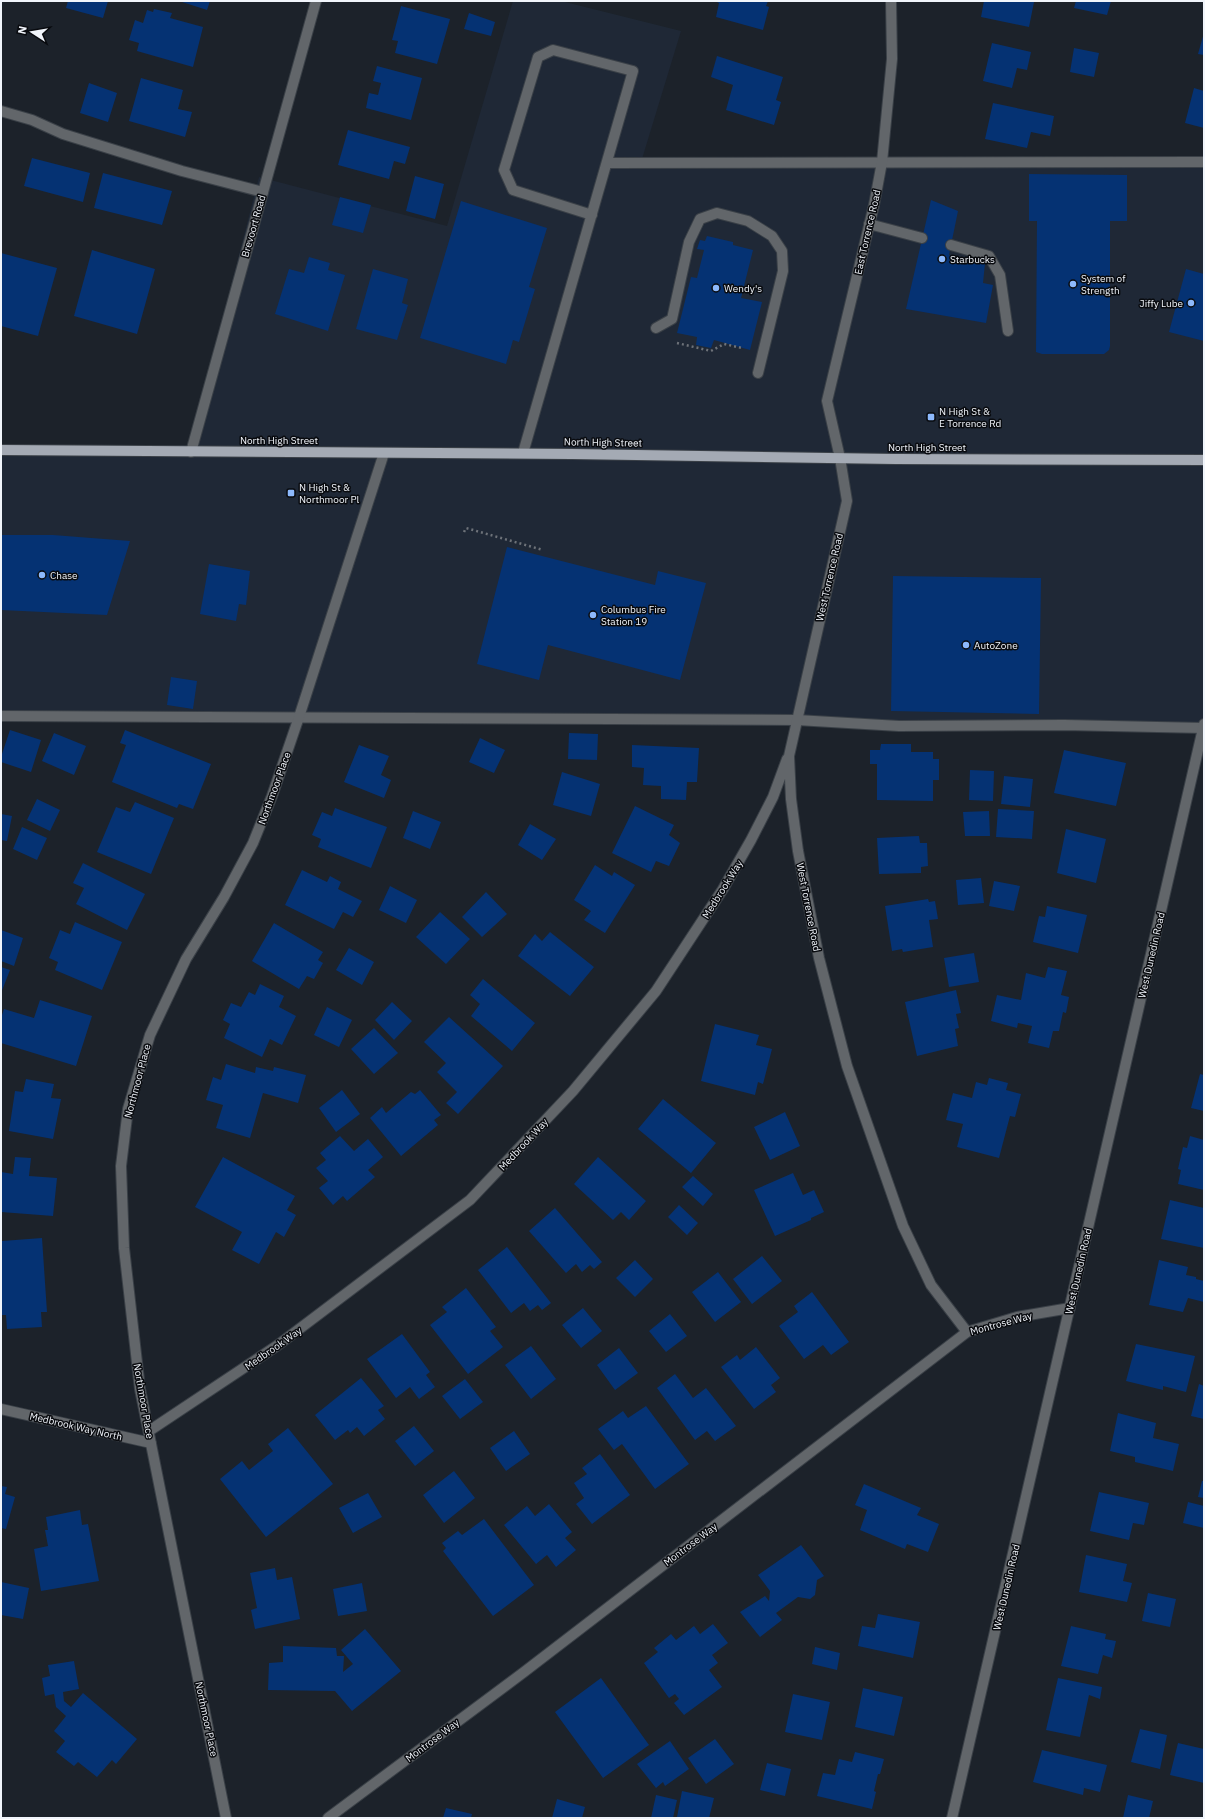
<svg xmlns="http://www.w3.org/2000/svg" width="1205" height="1819" font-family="'IBM Plex Sans',sans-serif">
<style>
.built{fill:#1f2836}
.building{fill:#053273}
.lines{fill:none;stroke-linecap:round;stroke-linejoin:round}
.service-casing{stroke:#3a4047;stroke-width:12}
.minor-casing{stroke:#3a4047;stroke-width:12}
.primary-casing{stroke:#3a4047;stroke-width:12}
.path{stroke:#6d7279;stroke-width:2.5;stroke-dasharray:2 3;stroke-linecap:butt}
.service{stroke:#62666a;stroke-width:10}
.minor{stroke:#62666a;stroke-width:10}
.primary{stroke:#a4aab4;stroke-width:10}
.poi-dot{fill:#8db9fc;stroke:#090b0f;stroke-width:1.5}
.labels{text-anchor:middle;stroke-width:3;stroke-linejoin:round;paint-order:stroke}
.street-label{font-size:10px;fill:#f1f5fb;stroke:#090b0f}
.poi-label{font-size:10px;fill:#f1f5fb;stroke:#090b0f;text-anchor:start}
</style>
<rect width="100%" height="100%" fill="#1c222a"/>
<path class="built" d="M513 1H561L681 31 642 159 1204 163V729L1 720V447L190 445 259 177 447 226Z"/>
<path class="building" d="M68 1H108L103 18 66 8Z
M179 1H210L207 10Z
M715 1H768L766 6 769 7 763 30 716 17 719 3Z
M984 1 1034 2 1029 27 981 17Z
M1076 1H1111L1107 15 1074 8Z
M401 6 450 19 437 64 395 53 398 41 392 40Z
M154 9 172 13 170 18 203 27 193 67 137 51 139 43 129 40 135 20 143 23 147 10 153 12Z
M469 13 495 22 491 36 464 29Z
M1204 33V55L1198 54Z
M992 43 1031 52 1027 70 1017 68 1012 88 983 81Z
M1074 48 1099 53 1094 77 1070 72Z
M717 56 783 77 776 100 781 102 774 125 726 110 733 85 711 77Z
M377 66 422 78 411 120 366 108 369 93 378 95 381 83 373 81Z
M141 78 183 90 178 109 192 112 185 137 129 121Z
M89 83 117 93 108 122 80 113Z
M1194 88 1204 91V128L1185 123Z
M993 103 1054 116 1050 136 1031 132 1027 148 985 139Z
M348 130 410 147 405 164 394 161 389 179 338 165Z
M32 158 90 173 83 202 24 186Z
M103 173 172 191 162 225 94 208Z
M1029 174 1127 175V221H1110V346L1109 350 1104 354H1042L1036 352 1037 221H1029Z
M415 176 444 184 435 219 406 211Z
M340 197 371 205 363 233 332 225Z
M931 200 958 211 949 255 985 263 983 283 993 285 986 323 906 309Z
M461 201 547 228 529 287 535 289 519 342 513 340 506 364 420 338Z
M707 236 733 242V245L753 250 741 298 762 302 750 350 714 340 711 348 696 345 697 337 677 333 691 277 697 278 704 250 697 249 700 240 705 241Z
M92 250 155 269 137 334 74 316Z
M1 253 57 268 38 336 1 326Z
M309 257 330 263 328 270 345 275 328 331 275 314 289 269 304 273Z
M373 269 408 279 402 303 408 305 397 340 356 329Z
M1186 269 1204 274V341L1169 332Z
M1 535H53L130 541 107 615 1 610Z
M507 547 655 585 658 571 706 583 680 680 548 645 539 680 477 664Z
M209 564 250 571 246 605 239 604 236 621 200 614Z
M893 576 1041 578 1039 714 891 711Z
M171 677 197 681 193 709 167 705Z
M10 730 41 740 31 772 1 762V757Z
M125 730 211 764 193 809 179 804 177 808 112 782 126 745 120 743Z
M54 733 86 746 74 775 42 761Z
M569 733 598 734 597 760 568 759Z
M480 738 505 750 494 773 469 762Z
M881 744H911V752H933V759H939V780H933V801L877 800V764H870V750H880Z
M359 745 389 756 381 775 391 780 384 798 344 782Z
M632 745 699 748 697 782H687L686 800 661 799V786L643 785 644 768 632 767Z
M1064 750 1126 763 1116 806 1054 793Z
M970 770 994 771 993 801 969 800Z
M562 772 600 784 591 816 553 805Z
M1004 776 1033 779 1030 807 1001 804Z
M37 799 60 810 50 831 27 820Z
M135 802 174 818 151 874 97 852 116 807 130 812Z
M635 806 674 825 669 835 680 843 669 866 656 861 651 872 612 853Z
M335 808 387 827 371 868 318 847 321 839 312 835 322 812 332 816Z
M998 809 1034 811 1032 839 996 837Z
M413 811 441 822 430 849 403 838Z
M989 811 990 836H965L963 812Z
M1 814 12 816 7 841 1 840Z
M530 824 556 839 542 860 518 845Z
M22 827 47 838 37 860 13 849Z
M1066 829 1106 839 1096 883 1057 873Z
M919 836 920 843H927L928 866 921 867V873L879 874 877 838Z
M83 863 145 894 127 930 76 904 84 888 73 883Z
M595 865 612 876 614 872 635 885 605 933 584 920 591 911 574 900Z
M302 870 327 882 330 876 341 882 338 889 362 901 353 917 343 912 334 929 285 905Z
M981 878 984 903 958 905 956 880Z
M994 881 1020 886 1014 911 989 906Z
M390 886 417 900 406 923 379 910Z
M486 892 507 914 482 937 462 917Z
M928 899 929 902 935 901 938 919 929 920 933 947 903 952 902 949 892 951 885 906Z
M1047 906 1087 915 1078 953 1033 942 1039 916 1045 917Z
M440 912 470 939 446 964 416 937Z
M75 922 122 942 102 990 55 970 58 962 49 958 60 930 70 934Z
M274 923 323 952 318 960 323 963 314 979 307 976 299 989 252 961Z
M1 930 23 938 14 966 1 961Z
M550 932 594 967 570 996 518 956 535 934 542 941Z
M349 948 374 962 362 985 336 970Z
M974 953 979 982 949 987 944 958Z
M1 967 10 970 1 993Z
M1048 967 1067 971 1061 995 1069 997 1066 1013 1063 1012 1059 1031H1053L1049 1048 1028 1043 1032 1026 1018 1023 1017 1028 991 1021 997 995 1021 1000 1026 973 1045 978Z
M483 979 535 1023 512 1051 471 1016 480 1004 470 995Z
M260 984 284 996 279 1007 296 1016 282 1045 270 1039 262 1057 224 1038 230 1024 223 1020 231 1003 241 1007 249 992 255 995Z
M956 990 961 1013 956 1014 959 1028 955 1029 958 1046 917 1056 905 1002Z
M40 1000 92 1016 76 1066 1 1043V1018L4 1009 34 1018Z
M392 1002 412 1021 394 1040 375 1020Z
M327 1007 352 1020 339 1047 314 1035Z
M449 1017 503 1066 458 1114 446 1103 457 1092 437 1072 446 1063 424 1042Z
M715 1024 759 1035 756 1045 772 1049 763 1084 758 1082 755 1095 701 1081Z
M374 1028 398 1053 374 1074 351 1049Z
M226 1064 255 1073 256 1067 273 1071 274 1067 306 1075 298 1103 263 1093 250 1138 216 1128 223 1105 206 1100 213 1077 221 1080Z
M1200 1074 1204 1075V1111L1191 1108Z
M989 1078 1008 1083 1006 1090 1021 1094 1015 1117 1010 1116 999 1158 957 1147 963 1124 946 1120 953 1093 972 1098 976 1082 987 1085Z
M26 1079 54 1084 51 1098 61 1099 53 1139 9 1131 15 1091 23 1092Z
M342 1090 360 1114 336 1132 319 1108Z
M420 1090 441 1115 434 1120 438 1125 401 1156 370 1118 382 1107 386 1113 411 1092 415 1094Z
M663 1099 716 1143 691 1173 638 1129Z
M785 1112 800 1146 770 1160 754 1127Z
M340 1136 354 1151 368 1139 383 1157 368 1170 375 1177 347 1201 343 1196 333 1205 319 1188 328 1181 316 1168 326 1160 320 1153Z
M1190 1136 1204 1140V1190L1178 1184 1181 1170 1178 1169 1183 1147 1187 1148Z
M15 1157 31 1158 29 1176 57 1178 53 1216 1 1212V1172L13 1174Z
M223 1157 295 1196 287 1210 296 1215 284 1237 276 1232 259 1264 232 1250 242 1232 195 1207Z
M598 1157 646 1201 629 1220 621 1212 613 1220 574 1184Z
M793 1173 803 1195 814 1190 824 1212 811 1218V1220L775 1236 754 1190Z
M693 1176 713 1194 703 1206 682 1187Z
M1170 1200 1204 1208V1248L1161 1239Z
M679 1205 698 1223 687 1235 668 1217Z
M555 1208 602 1262 594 1269 590 1265 582 1272 576 1264 566 1273 529 1231Z
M42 1238 47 1312H41L42 1327 7 1329 6 1315H1L2 1241Z
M507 1247 551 1303 542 1310 538 1305 530 1311 524 1303 511 1313 478 1270Z
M762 1256 782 1281 752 1304 733 1279Z
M635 1260 653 1279 635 1297 616 1278Z
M1159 1260 1188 1267 1186 1275 1196 1277V1279L1204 1281V1302L1188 1298 1183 1312 1149 1305Z
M718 1272 741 1302 715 1322 692 1292Z
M466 1288 496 1327 490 1331 503 1347 468 1374 430 1325 447 1312 442 1307Z
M812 1292 849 1342 831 1355 823 1345 804 1359 779 1326 798 1312 794 1306Z
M583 1308 602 1331 581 1348 562 1325Z
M670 1314 687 1336 666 1352 649 1331Z
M402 1334 430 1372 426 1375 435 1387 419 1399 410 1387 396 1398 367 1359Z
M1136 1344 1195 1356 1186 1392 1163 1386V1390L1126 1381Z
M531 1346 556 1379 531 1399 505 1365Z
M756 1347 780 1378 771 1385 776 1392 754 1409 721 1367 737 1355 740 1360Z
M619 1348 638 1373 615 1390 597 1365Z
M675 1374 693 1398 706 1388 736 1426 715 1441 707 1431 695 1440 657 1388Z
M361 1378 384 1406 378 1410 385 1419 364 1436 357 1427 350 1433 348 1430 335 1440 315 1415Z
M465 1379 483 1402 460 1419 442 1396Z
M1199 1384 1204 1386V1419L1191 1416Z
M646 1406 689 1464 655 1489 622 1444 614 1450 598 1429 623 1411 628 1418Z
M1118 1413 1156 1423 1153 1438 1179 1444 1173 1471 1135 1462V1457L1110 1451Z
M414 1426 434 1451 415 1466 395 1441Z
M288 1428 333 1484 266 1537 220 1479 242 1461 249 1470 273 1451 268 1444Z
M514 1431 530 1454 506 1471 490 1448Z
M600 1454 630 1495 592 1524 576 1504 584 1498 574 1483 587 1474 582 1468Z
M454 1471 475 1498 444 1523 423 1495Z
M1202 1481H1204V1498L1198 1497Z
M864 1484 921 1508 917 1515 939 1524 928 1552 907 1544 905 1549 860 1530 867 1510 855 1505Z
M1 1486 7 1487 5 1494 15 1497 6 1529 1 1528Z
M1099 1492 1149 1503 1144 1525 1133 1523 1129 1540 1090 1531Z
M368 1493 382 1517 353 1533 339 1508Z
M1188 1502 1204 1506V1528L1183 1523Z
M549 1504 572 1532 565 1538 576 1550 556 1567 547 1555 536 1564 504 1525 527 1506 535 1516Z
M80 1510 82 1525 88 1524 99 1581 41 1591 34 1549 48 1546 45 1530H48L46 1517Z
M484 1519 534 1585 493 1616 443 1551 446 1548 442 1543 458 1531 462 1535Z
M801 1545 824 1576 817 1580 815 1595 810 1599 798 1597 776 1613 782 1620 760 1637 740 1612 765 1596 769 1601 770 1591 758 1575Z
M1086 1555 1127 1564 1123 1581 1132 1583 1127 1602 1079 1592Z
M275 1568 277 1580 292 1577 300 1619 255 1629 251 1610 257 1608 250 1573Z
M1 1582 29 1588 23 1619 1 1615Z
M362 1583 367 1611 338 1616 333 1589Z
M1148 1593 1176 1599 1170 1627 1142 1621Z
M878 1614 920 1622 913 1658 858 1646 862 1626 875 1628Z
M713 1624 728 1643 712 1655 718 1663 709 1670 722 1687 684 1715 674 1703 679 1699 675 1694 669 1698 644 1663 658 1652 654 1648 671 1634 676 1640 694 1626 700 1634Z
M1071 1626 1106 1634 1105 1639 1116 1641 1112 1658 1103 1655 1098 1674 1061 1666Z
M365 1629 401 1671 352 1711 335 1691 268 1690 269 1663 283 1662V1646L336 1648 337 1656H344L343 1672 353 1664 341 1650Z
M815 1647 840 1653 837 1670 812 1664Z
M74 1661 79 1689 63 1692 64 1701 71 1707 83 1693 137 1739 116 1764 112 1760 97 1777 78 1762 74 1766 56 1752 65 1741 54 1731 66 1716 56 1707 54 1694 45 1696 42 1678 50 1676 48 1665Z
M601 1678 649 1745 603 1778 555 1712Z
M1058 1678 1102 1687 1100 1699 1089 1695 1080 1737 1046 1730Z
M863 1688 903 1697 894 1736 855 1727Z
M793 1694 830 1702 822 1740 785 1732Z
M1140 1729 1167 1735 1160 1769 1131 1762Z
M715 1739 734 1764 706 1784 688 1758Z
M670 1741 689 1769 665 1786 663 1782 656 1788 637 1764Z
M1178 1743 1204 1749V1783L1170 1775Z
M1042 1750 1107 1765 1100 1792 1084 1788 1083 1795 1033 1782Z
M855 1752 884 1759 880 1774H878L874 1791 876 1792 872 1809 817 1796 823 1773 835 1775 839 1759 852 1762Z
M767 1763 791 1769 785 1796 760 1790Z
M682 1791 714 1798 709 1818 677 1817Z
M656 1795 677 1800 673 1818H651Z
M1128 1795 1153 1801 1149 1818H1123Z
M557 1799 585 1807 582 1818H552Z
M446 1808 472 1814 471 1818H443Z"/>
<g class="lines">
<defs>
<path id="service" d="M1 111 32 120 63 134 182 171 263 192
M607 163 1204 162
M869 224 922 238
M951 245 989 256 1000 275 1008 331
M656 328 672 319 689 242 700 219 717 213 748 221 772 236 782 251 783 271 758 373
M523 453 633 71 553 50 538 57 504 170 513 190 592 215
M1 716 797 720 899 726 1064 725 1204 728"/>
<path id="minor" d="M891 1 892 59 882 162 874 205 827 401 840 458 847 501 789 756 791 799 798 851 819 958 847 1066 903 1226 931 1285 967 1332
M191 452 316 1
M1 1409 151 1443
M149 1431 278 1345 470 1200 573 1091 656 991 723 889 751 840 773 797 787 759
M226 1818 140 1389 124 1248 121 1166 128 1109 150 1035 186 959 224 897 253 843 272 796 299 717 384 453
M328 1818 524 1672 967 1332 1017 1317 1070 1308
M952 1818 1204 724"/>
<path id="primary" d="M1 450 572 454 895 459 1204 460"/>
</defs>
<use href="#service" class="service-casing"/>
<use href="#minor" class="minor-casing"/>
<use href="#primary" class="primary-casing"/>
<path class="path" d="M677 343 711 351 724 344 742 348
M464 532 466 528 543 550"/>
<use href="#service" class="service"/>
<use href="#minor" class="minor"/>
<use href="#primary" class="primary"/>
</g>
<g class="poi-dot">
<circle cx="942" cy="259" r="4"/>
<circle cx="1073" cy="284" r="4"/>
<circle cx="716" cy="288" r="4"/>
<circle cx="1191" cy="303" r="4"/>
<rect x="927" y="413" width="8" height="8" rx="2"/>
<rect x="287" y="489" width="8" height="8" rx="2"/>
<circle cx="42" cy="575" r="4"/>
<circle cx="593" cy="615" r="4"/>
<circle cx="966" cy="645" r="4"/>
</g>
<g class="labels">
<g class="street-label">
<text transform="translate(253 226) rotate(-74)" y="4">Brevoort Road</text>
<text transform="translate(867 232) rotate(-77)" y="4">East Torrence Road</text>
<text x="279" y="444">North High Street</text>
<text transform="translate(603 442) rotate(1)" y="4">North High Street</text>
<text x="927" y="451">North High Street</text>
<text transform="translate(829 577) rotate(-77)" y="4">West Torrence Road</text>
<text transform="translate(274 788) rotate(-70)" y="4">Northmoor Place</text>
<text transform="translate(722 889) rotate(-58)" y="4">Medbrook Way</text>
<text transform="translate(809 907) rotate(79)" y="4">West Torrence Road</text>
<text transform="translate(1151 955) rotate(-77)" y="4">West Dunedin Road</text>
<text transform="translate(137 1081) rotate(-75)" y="4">Northmoor Place</text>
<text transform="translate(523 1144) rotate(-47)" y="4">Medbrook Way</text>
<text transform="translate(1078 1271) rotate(-77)" y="4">West Dunedin Road</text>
<text transform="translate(1001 1323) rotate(-15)" y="4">Montrose Way</text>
<text transform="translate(273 1348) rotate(-35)" y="4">Medbrook Way</text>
<text transform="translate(144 1401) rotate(80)" y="4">Northmoor Place</text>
<text transform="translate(76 1426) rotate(13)" y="4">Medbrook Way North</text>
<text transform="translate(690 1544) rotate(-37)" y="4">Montrose Way</text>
<text transform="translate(1006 1587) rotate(-77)" y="4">West Dunedin Road</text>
<text transform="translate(207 1719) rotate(78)" y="4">Northmoor Place</text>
<text transform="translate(432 1740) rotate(-37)" y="4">Montrose Way</text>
</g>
<g class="poi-label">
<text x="950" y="263">Starbucks</text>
<text x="1081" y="282">System of<tspan x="1081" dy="12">Strength</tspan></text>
<text x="724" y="292">Wendy's</text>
<text x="1183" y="307" text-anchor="end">Jiffy Lube</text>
<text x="939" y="415">N High St &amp;<tspan x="939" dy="12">E Torrence Rd</tspan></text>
<text x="299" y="491">N High St &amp;<tspan x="299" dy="12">Northmoor Pl</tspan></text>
<text x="50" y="579">Chase</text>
<text x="601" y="613">Columbus Fire<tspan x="601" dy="12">Station 19</tspan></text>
<text x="974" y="649">AutoZone</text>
</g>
</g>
<rect width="1205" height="1819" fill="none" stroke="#f1f5fb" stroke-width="4"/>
<g transform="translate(32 32) rotate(282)" stroke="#090b0f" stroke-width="3" paint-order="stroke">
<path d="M0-3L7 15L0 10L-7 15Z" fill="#f1f5fb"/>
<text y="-6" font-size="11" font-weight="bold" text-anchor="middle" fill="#f1f5fb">N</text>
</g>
</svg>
